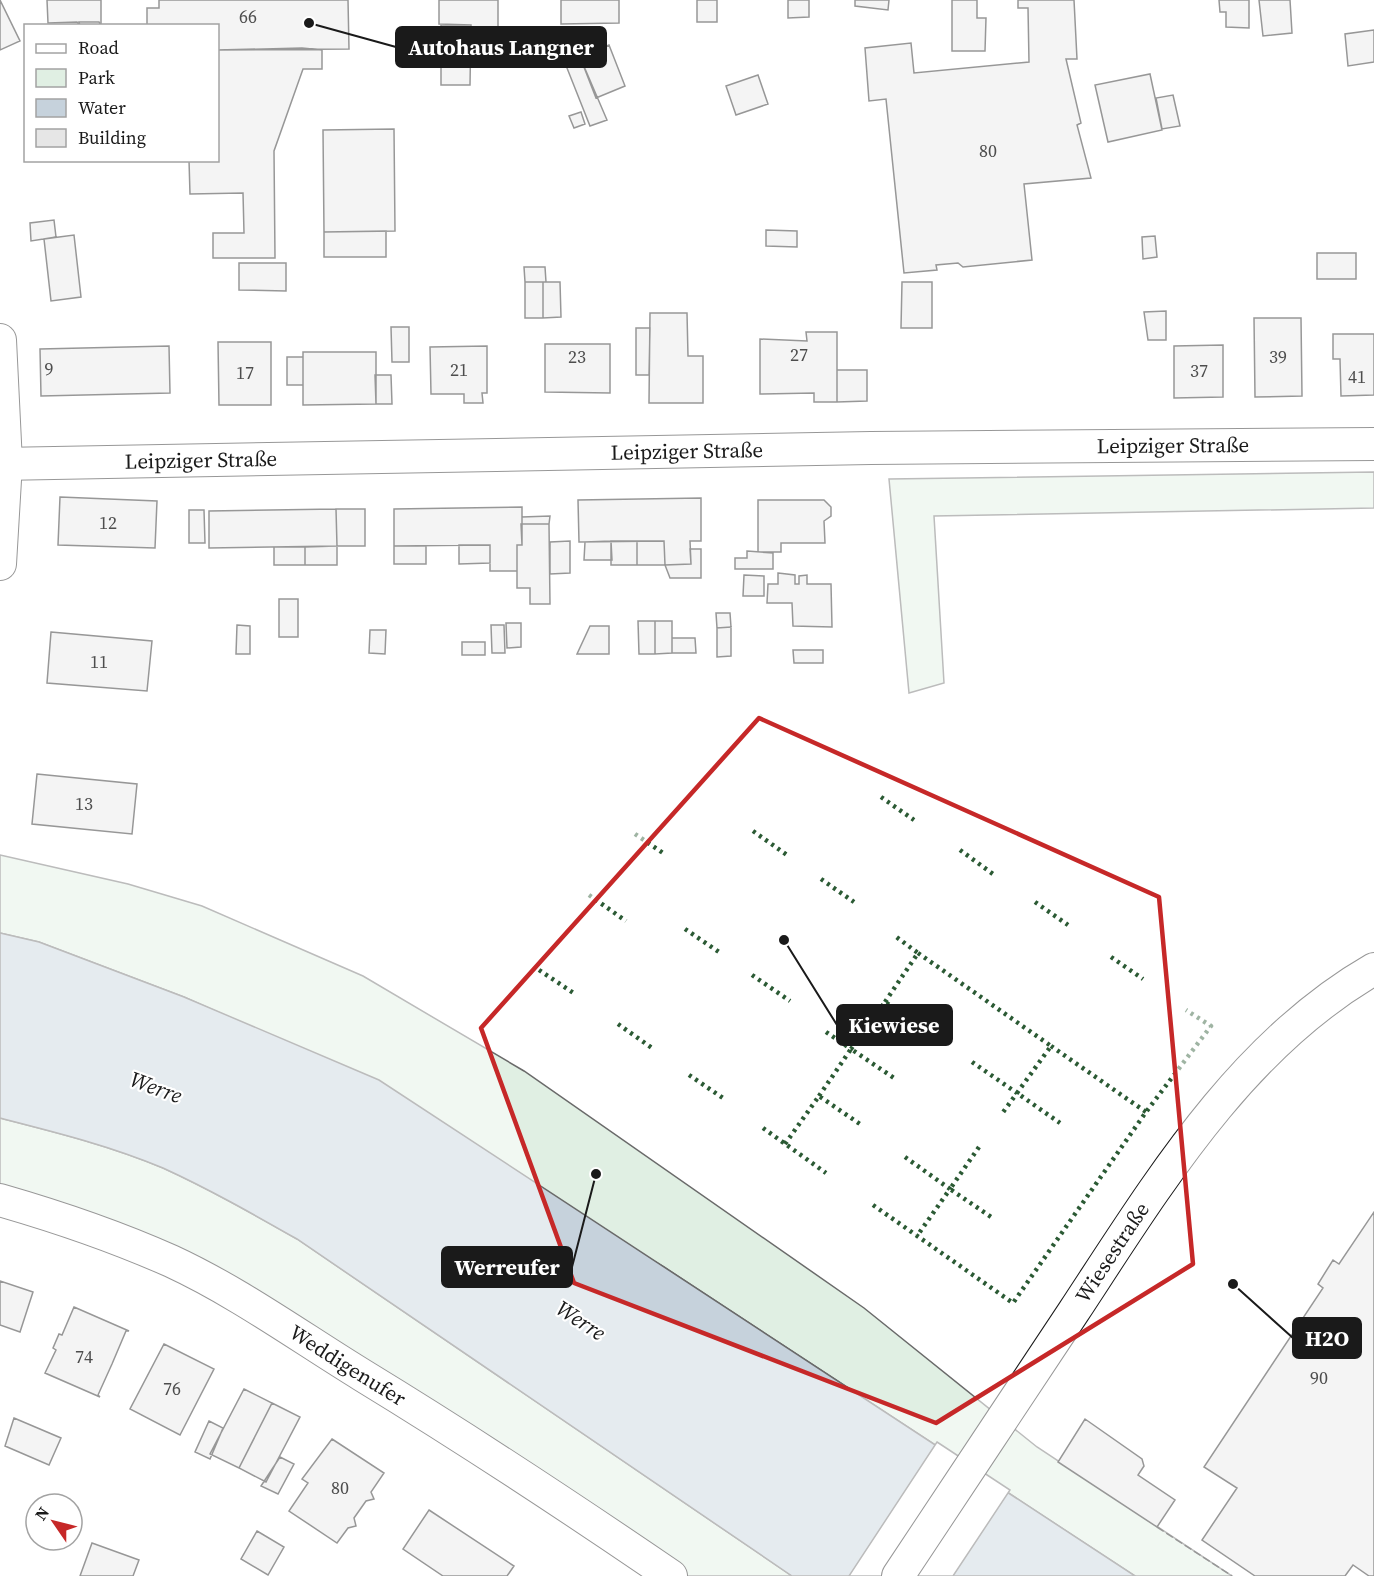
<svg xmlns="http://www.w3.org/2000/svg" width="1374" height="1576" font-family="'Source Serif 4',serif">
<style>
.green{fill:#e0efe3;stroke:#6a6a6a;stroke-width:1.5}
.water{fill:#c6d2dc;stroke:#6a6a6a;stroke-width:1.5}
.pier{fill:#fff;stroke:#6a6a6a;stroke-width:1.5}
.building{fill:#e6e6e6;stroke:#1a1a1a;stroke-width:1.5}
.lines{fill:none;stroke-linecap:round;stroke-linejoin:round}
.minor-casing{stroke:#1a1a1a;stroke-width:34}
.minor{stroke:#fff;stroke-width:32}
.hedge{stroke:#2b5a34;stroke-width:4.5;stroke-dasharray:3 4.5;stroke-linecap:butt}
.fence{stroke:#1a1a1a;stroke-width:1.5;stroke-dasharray:8 3;stroke-linecap:butt}
.marked{fill:none;stroke:#c62828;stroke-width:4.5;stroke-linejoin:round}
.labels{text-anchor:middle;stroke-width:4.5;stroke-linejoin:round;paint-order:stroke}
.number-label{font-size:18px;fill:#4d4d4d}
.street-label{font-size:21px;fill:#1a1a1a;stroke:#fff}
.water-label{font-size:22px;font-style:italic;fill:#1a1a1a;stroke:#fff}
.leader{fill:none;stroke:#1a1a1a;stroke-width:2}
.callout-dot{fill:#1a1a1a;stroke:#fff;stroke-width:2}
.callout{fill:#1a1a1a;stroke:#1a1a1a;stroke-width:2}
.callout-label{font-size:22px;text-anchor:middle;font-weight:bold;fill:#fff}
</style>
<rect width="100%" height="100%" fill="#fff"/>
<path class="green" d="M1374 472V508L934 516 944 683 909 693 889 479Z
M0 855 128 884 202 906 363 976 524 1071 864 1308 1037 1447 1232 1576H1135L664 1267 258 1030 184 997 39 942 0 933Z
M0 1118C55 1132 111 1146 163 1168 209 1189 253 1214 297 1239L792 1576H688L440 1411 0 1192Z"/>
<path class="water" d="M0 933 39 942 184 997 379 1080 1135 1576H792L297 1239C253 1214 209 1189 163 1168 111 1146 55 1132 0 1118Z"/>
<path class="pier" d="M937 1442 1010 1490 953 1576H849Z"/>
<path class="building" d="M0 0 20 41 0 50Z
M47 0H101V26L99 22H79L80 26 77 22 48 23Z
M159 0H348L349 49 218 50V26H147V8H159Z
M439 0H498V52H471V25L439 24Z
M561 0H619V23L561 24Z
M697 0H717V22H697Z
M788 0H809V17L788 18Z
M855 0H889L888 10 855 6Z
M952 0H977V18H986L985 51H952Z
M1018 0H1074L1077 59H1066L1081 123 1077 125 1091 178 1024 184 1032 260 963 267 958 263 936 265 937 270 904 273 886 99 869 101 865 48 911 43 914 73 1029 62 1028 8H1018Z
M1219 0H1249V28L1226 27V12H1220Z
M1259 0H1290L1292 33 1263 36Z
M441 25H471L470 85H441Z
M1374 30V62L1348 66 1345 34Z
M609 45 625 86 596 98 580 57Z
M302 48 322 50V69H303L274 151 275 258H213V233H244L243 193 190 194 189 160H218V50Z
M580 57 607 120 590 126 565 63Z
M1150 74 1162 130 1108 142 1095 85Z
M758 75 768 104 736 115 726 86Z
M1173 95 1180 126 1162 129 1156 98Z
M581 112 585 124 574 128 569 116Z
M394 129 395 231 324 232 323 130Z
M54 220 56 237 31 241 30 223Z
M766 230 797 231V247L766 246Z
M386 231V257H324V232Z
M74 235 81 297 51 301 44 239Z
M1155 236 1157 257 1143 259 1142 237Z
M1317 253H1356V279H1317Z
M239 263H286V291L239 290Z
M524 267H545L546 282H525Z
M525 282H543V318H525Z
M543 282H560L561 317 543 318Z
M902 282H932V328H901Z
M1166 311V340H1148L1144 312Z
M650 313H687L688 356H703V403H649Z
M1254 318H1301L1302 396 1255 397Z
M391 327H409V362H392Z
M636 328H650L649 375H636Z
M806 332H837V402H814V393L760 394V339L807 341Z
M1333 334H1374V395L1341 396 1340 359H1333Z
M218 342H271V405H219Z
M545 344H610V393L545 392Z
M1223 345V397L1174 398V346Z
M169 346 170 393 41 396 40 349Z
M487 346V393H482L483 403H464V394H431L430 347Z
M303 352H376V404L303 405Z
M287 357H303V385H287Z
M837 370H867V401L837 402Z
M375 375H391L392 404H376Z
M60 497 157 501 155 548 58 545Z
M701 498V541H690L691 564 665 565 664 541 579 542 578 500Z
M758 500H824L831 507V516L824 521 825 543H781V552H758Z
M522 507V545H517V571H490V545L394 546V509Z
M336 509 337 546 209 548V511Z
M336 509H365V546H337Z
M189 510H204L205 543H189Z
M550 516 549 524H522V517Z
M521 524H549L550 604H530V588H517V545H522Z
M570 541V573L550 574V542Z
M611 541 612 560H584L585 542Z
M611 541H637V565H611Z
M637 541H664L665 565H637Z
M459 545H490V563L459 564Z
M337 546V565H305V547Z
M394 546H426V564H394Z
M274 547H305V565H274Z
M690 549H701V578H670L665 565 691 564Z
M747 551 773 553V569H735V558H747Z
M778 573 795 575V584H799V576L807 575V584H831L832 627 793 626 792 603H767L768 584H778Z
M744 575 764 576V596H743Z
M279 599H298V637H279Z
M716 613H730L731 627 717 628Z
M638 621H655V654H639Z
M655 621H672V653L655 654Z
M506 623H521V647L507 648Z
M237 625 250 626V654H236Z
M491 625H504L505 653H492Z
M590 626H609V654H577Z
M731 627V656L717 657V628Z
M370 630H386L385 654 369 653Z
M51 632 152 641 147 691 47 683Z
M672 638H695L696 653H672Z
M462 642H485V655H462Z
M793 650H823V663H794Z
M37 774 137 784 132 834 32 824Z
M1374 1212V1576H1369L1353 1565 1345 1576H1255L1202 1540 1237 1488 1204 1467 1323 1288 1318 1284 1333 1260 1339 1264Z
M0 1281 33 1292 20 1332 0 1325Z
M74 1307 129 1331H126L112 1364 98 1395 100 1397 45 1373 56 1350 53 1348 59 1334 62 1335Z
M164 1344 214 1369 180 1435 130 1409Z
M244 1389 272 1403 239 1468 210 1454Z
M272 1403 300 1417 266 1482 239 1468Z
M14 1418 61 1438 49 1465 5 1446Z
M1085 1419 1142 1459 1144 1466 1138 1475 1175 1500 1157 1527 1058 1462Z
M209 1421 223 1428 210 1459 195 1452Z
M332 1439 384 1473 371 1492 374 1499 366 1501 354 1518 356 1526 348 1528 337 1543 289 1511 308 1483 302 1479Z
M280 1457 294 1464 278 1494 261 1486Z
M429 1510 514 1566 507 1576H443L403 1549Z
M257 1531 284 1547 268 1575 241 1559Z
M92 1543 139 1560 133 1576H80Z"/>
<g class="lines">
<defs>
<g id="minor">
<path d="M0 340 6 463 0 564"/>
<path id="s1" d="M0 464 871 448 1374 444"/>
<path id="s2" d="M0 1200C59 1217 115 1236 171 1261 238 1292 300 1337 362 1375 467 1439 570 1507 671 1576"/>
<path id="s3" d="M898 1576C957 1488 1015 1399 1074 1311 1157 1185 1240 1046 1374 969"/>
</g>
</defs>
<use href="#minor" class="minor-casing"/>
<use href="#minor" class="minor"/>
<path class="hedge" d="M881 797 914 820
M753 831 787 855
M635 834 666 855
M960 850 993 874
M821 879 854 902
M589 895 626 921
M1035 902 1068 925
M685 929 719 952
M918 953 1051 1046 1017 1093 1060 1123
M1111 957 1143 979
M539 970 575 994
M752 975 790 1001
M885 1002 918 953 895 936
M618 1024 652 1048
M826 1032 851 1049 885 1002 928 1031
M1051 1046 1146 1112
M972 1062 1017 1093 1001 1115
M689 1075 723 1098
M819 1096 851 1049 894 1078
M763 1128 826 1173
M785 1144 819 1096 860 1124
M979 1147 950 1189 994 1219
M905 1157 950 1189 917 1236
M873 1205 1013 1303 1146 1112 1211 1026 1186 1010"/>
<path class="fence" d="M1157 1527 1232 1576"/>
</g>
<path d="M0 0H1374V1576H0ZM759 718 1159 897 1193 1264 936 1423 574 1283 481 1028Z" fill="#fff" fill-opacity=".55" fill-rule="evenodd"/>
<path class="marked" d="M759 718 1159 897 1193 1264 936 1423 574 1283 481 1028Z"/>
<g class="labels">
<g class="number-label">
<text x="248" y="23">66</text>
<text x="988" y="157">80</text>
<text x="799" y="361">27</text>
<text x="577" y="363">23</text>
<text x="1278" y="363">39</text>
<text x="49" y="375">9</text>
<text x="459" y="376">21</text>
<text x="1199" y="377">37</text>
<text x="245" y="379">17</text>
<text x="1357" y="383">41</text>
<text x="108" y="529">12</text>
<text x="99" y="668">11</text>
<text x="84" y="810">13</text>
<text x="84" y="1363">74</text>
<text x="1319" y="1384">90</text>
<text x="172" y="1395">76</text>
<text x="340" y="1494">80</text>
</g>
<g class="street-label">
<text dy="7" stroke="none"><textPath href="#s1" startOffset="1173">Leipziger Straße</textPath></text>
<text dy="7" stroke="none"><textPath href="#s1" startOffset="687">Leipziger Straße</textPath></text>
<text dy="7" stroke="none"><textPath href="#s1" startOffset="201">Leipziger Straße</textPath></text>
<text dy="7" stroke="none"><textPath href="#s3" startOffset="388">Wiesestraße</textPath></text>
<text dy="7" stroke="none"><textPath href="#s2" startOffset="387">Weddigenufer</textPath></text>
</g>
<g class="water-label">
<text transform="translate(156 1087) rotate(20)" y="8">Werre</text>
<text transform="translate(581 1320) rotate(33)" y="8">Werre</text>
</g>
</g>
<path class="leader" d="M309 23L396 47M784 940L837 1025M596 1174L572 1267M1233 1284L1293 1338"/>
<g class="callout-dot">
<circle cx="309" cy="23" r="6"/>
<circle cx="784" cy="940" r="6"/>
<circle cx="596" cy="1174" r="6"/>
<circle cx="1233" cy="1284" r="6"/>
</g>
<g class="callout">
<rect x="396" y="27" width="210" height="40" rx="6"/>
<rect x="837" y="1005" width="115" height="40" rx="6"/>
<rect x="442" y="1247" width="130" height="40" rx="6"/>
<rect x="1293" y="1318" width="68" height="40" rx="6"/>
</g>
<g class="callout-label">
<text x="501" y="55">Autohaus Langner</text>
<text x="894" y="1033">Kiewiese</text>
<text x="507" y="1275">Werreufer</text>
<text x="1327" y="1346">H2O</text>
</g>
<rect x="24" y="24" width="195" height="138" fill="#ffffff" stroke="#a3a3a3" stroke-width="1.5"/>
<rect x="36" y="44" width="30" height="9" fill="#ffffff" stroke="#a3a3a3" stroke-width="1.5"/>
<text x="78" y="54" font-size="18" fill="#1a1a1a">Road</text>
<rect x="36" y="69" width="30" height="18" fill="#e0efe3" stroke="#a3a3a3" stroke-width="1.5"/>
<text x="78" y="84" font-size="18" fill="#1a1a1a">Park</text>
<rect x="36" y="99" width="30" height="18" fill="#c6d2dc" stroke="#a3a3a3" stroke-width="1.5"/>
<text x="78" y="114" font-size="18" fill="#1a1a1a">Water</text>
<rect x="36" y="129" width="30" height="18" fill="#e6e6e6" stroke="#a3a3a3" stroke-width="1.5"/>
<text x="78" y="144" font-size="18" fill="#1a1a1a">Building</text>
<g transform="translate(54 1522) rotate(305)"><circle r="28" fill="#ffffff" stroke="#a3a3a3" stroke-width="1.5"/>
<path d="M0-4.5L10 22L0 15L-10 22Z" fill="#c62828"/>
<text y="-9" font-size="16" font-weight="bold" text-anchor="middle" fill="#1a1a1a">N</text>
</g>
</svg>
